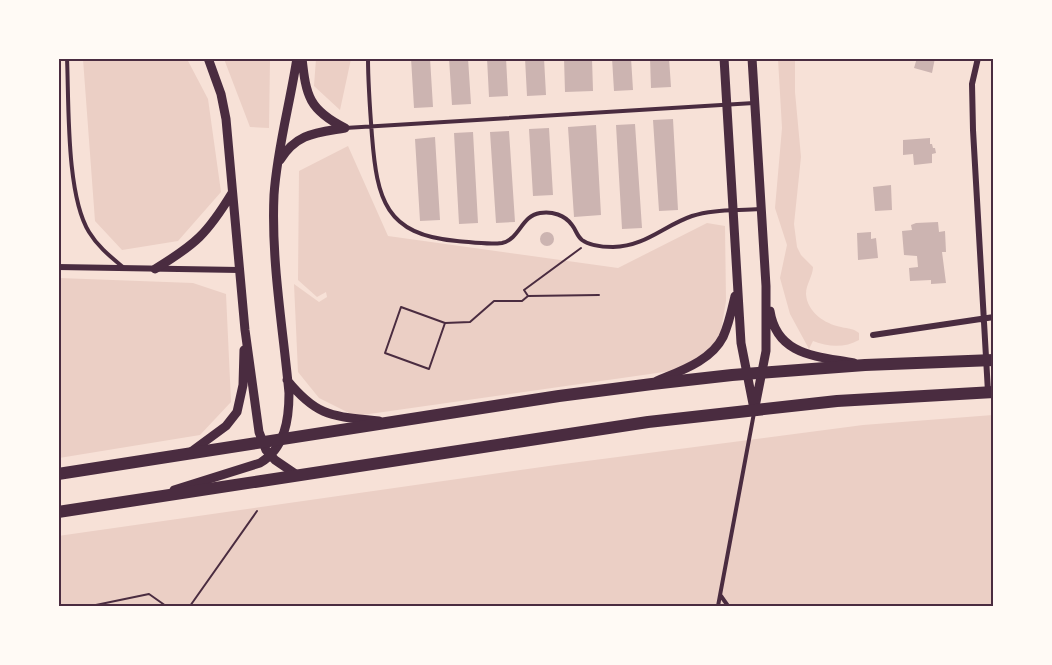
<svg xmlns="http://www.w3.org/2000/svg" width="1052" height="665" font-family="Mulish,sans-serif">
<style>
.green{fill:#ebcfc5}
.building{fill:#ccb4b1}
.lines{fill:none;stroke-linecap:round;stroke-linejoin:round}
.path{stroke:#4a2c40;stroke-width:2}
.service{stroke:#4a2c40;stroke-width:4}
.minor{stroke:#4a2c40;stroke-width:6}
.tertiary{stroke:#4a2c40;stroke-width:9}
.trunk{stroke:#4a2c40;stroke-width:12}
.neatline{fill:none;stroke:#4a2c40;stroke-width:2}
</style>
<rect width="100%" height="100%" fill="#f7e1d7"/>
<path class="green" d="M83 59H187L208 99 221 192 178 241 122 250 95 221Z
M224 59H270L269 128 250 127Z
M316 59H351L340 110 314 86Z
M778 59H795V92L801 157 794 224 797 247 801 255 813 267C813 276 806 284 806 294 807 312 825 324 841 327 849 329 853 328 859 333V340C845 348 828 347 813 341L809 349 790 314 780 278 787 245 775 208 782 128Z
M348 146 388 236 618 268 707 223 725 226 726 301 720 336 701 357 671 371 355 416 319 398 298 372 294 284 319 302 327 297 326 292 317 297 298 280 299 171Z
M59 278 193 283 226 294 231 402 200 435 59 458Z
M993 415V606H59L58 536 556 465 863 425Z"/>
<path class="building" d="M411 58H430L433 107 414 108Z
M449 58H468L471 104 452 105Z
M487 58H506L508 96 489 97Z
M525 58H544L546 95 527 96Z
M564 58H592L593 91 565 92Z
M612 58H631L633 90 614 91Z
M650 58H669L671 87 651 88Z
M917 58H935L932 73 914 68Z
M673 119 678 210 659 211 653 120Z
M635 124 642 228 622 229 616 125Z
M596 125 601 215 574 217 568 127Z
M549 128 553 195 533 196 529 129Z
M509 131 515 222 496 223 490 132Z
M473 132 478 223 459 224 454 133Z
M435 137 440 220 420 221 415 139Z
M930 138V144H932L933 148H935L936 153 932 154V163L914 165 913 154 903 155V140Z
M891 185 892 210 875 211 873 187Z
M938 222 939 232 945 231 946 252H942L946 283 931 284V280L910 281 909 268 918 267 917 256 904 255 902 231 912 230 911 225 916 223Z
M871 232V239L876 238 878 258 858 260 857 233Z
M540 239a7 7 0 1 1 14 0a7 7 0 1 1-14 0Z"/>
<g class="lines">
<path class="path" d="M528 296 524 290 581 248
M445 323 429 369 385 353 401 307 445 323 470 322 494 301H522L528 296 599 295
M91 606 149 594 166 606
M190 606 257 511"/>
<path class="service" d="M67 58C69 103 66 195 89 232 98 247 111 257 124 268
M368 58C368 84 370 110 372 136 377 199 385 235 457 241 471 242 487 245 502 243 520 239 521 216 540 213 552 211 565 215 572 225 576 230 577 236 582 240 590 246 603 247 613 247 646 246 663 226 692 216 713 209 738 211 760 209
M345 128 754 103
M721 596 728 606
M718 606 754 413"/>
<path class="minor" d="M978 58 972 84 973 130 988 392
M58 267 239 270
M873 335 994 317"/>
<path class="tertiary" d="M208 58 221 94 226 119 245 330 259 432 266 450 275 460 297 475
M302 58C306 96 309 110 345 128
M724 58 741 343 754 409
M752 58 766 286V351L755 407
M280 160C297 133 316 133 345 128
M155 269C196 244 207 234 232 193
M770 311C777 356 817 356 854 363
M287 380C318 418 333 416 379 421
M657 381C680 371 711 361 723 337 729 324 732 309 735 296
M188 454 226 426 237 412 243 385 244 350
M174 490 260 463C285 448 289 420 289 393 283 328 271 261 274 195 277 149 290 104 297 58"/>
<path class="trunk" d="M58 474 559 396 652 384 732 375 865 365 994 360
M58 512 648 422 837 401 994 392"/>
</g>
<rect width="1052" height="665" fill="none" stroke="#fffaf5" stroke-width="120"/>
<rect x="60" y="60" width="932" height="545" class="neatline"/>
</svg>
